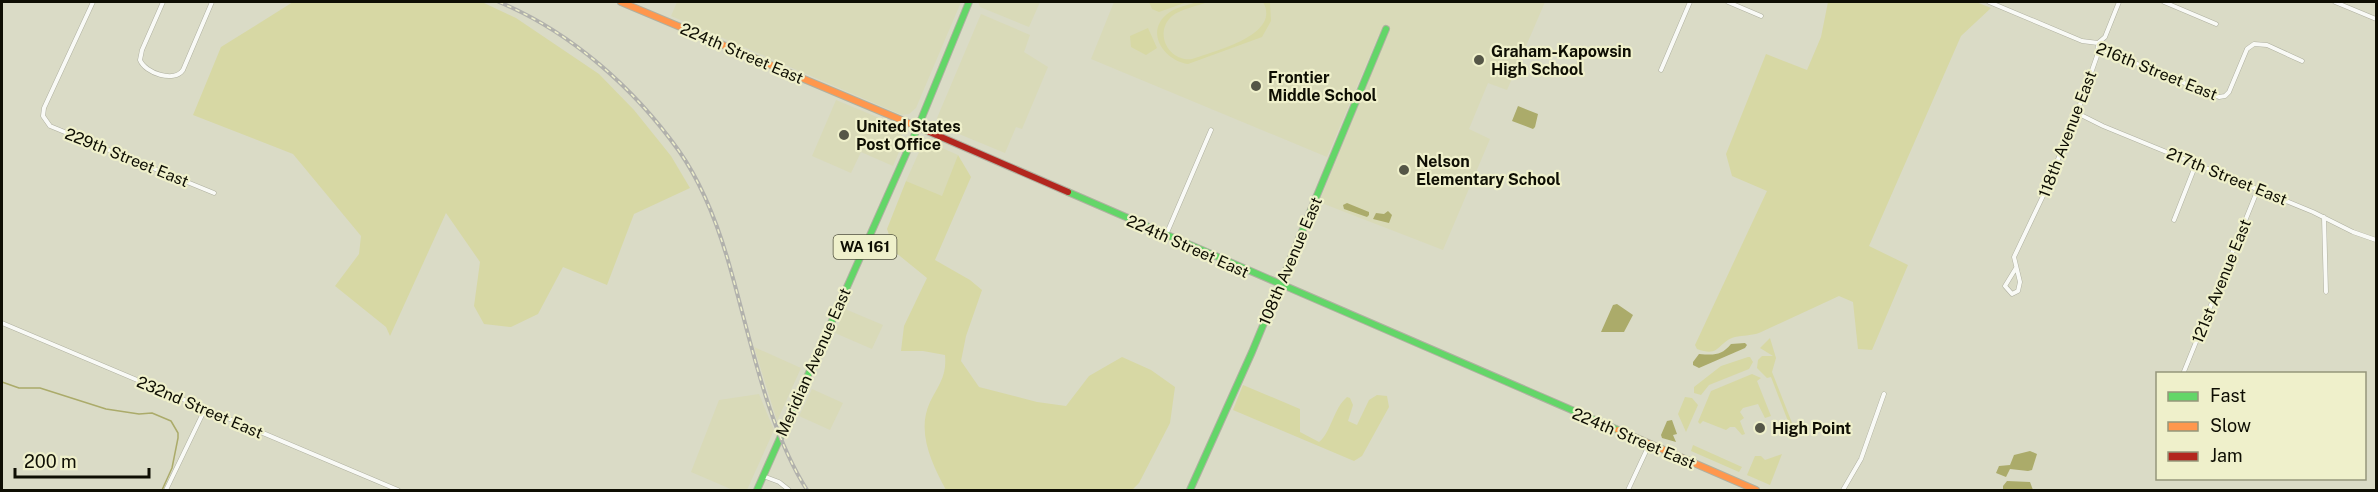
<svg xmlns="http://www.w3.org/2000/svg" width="2378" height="492" font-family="'Public Sans',sans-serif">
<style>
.built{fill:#d9dab8}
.green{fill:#d7d8a4}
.water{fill:#abab6a}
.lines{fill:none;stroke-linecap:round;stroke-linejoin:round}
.stream{stroke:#abab6a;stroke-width:1.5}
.street-casing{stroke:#afb0a0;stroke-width:5}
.fast-casing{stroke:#afb0a0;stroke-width:8}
.slow-casing{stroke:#afb0a0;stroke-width:8}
.jam-casing{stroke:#afb0a0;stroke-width:8}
.street{stroke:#f9faf6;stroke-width:4}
.fast{stroke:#63d668;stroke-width:6}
.slow{stroke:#ff974d;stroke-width:6}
.jam{stroke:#b3261e;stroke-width:6}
.rail-casing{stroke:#b1b1ac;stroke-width:4}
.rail{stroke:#eff0cb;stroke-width:1.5;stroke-dasharray:4.5;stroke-linecap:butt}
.poi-dot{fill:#555647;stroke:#eff0cb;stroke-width:2}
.labels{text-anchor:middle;stroke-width:4.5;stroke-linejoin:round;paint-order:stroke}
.shield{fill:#eff0cb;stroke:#52523f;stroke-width:1.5}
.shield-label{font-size:15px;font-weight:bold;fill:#0e0e03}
.poi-label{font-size:16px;font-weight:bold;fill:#0e0e03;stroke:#eff0cb;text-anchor:start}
.street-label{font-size:16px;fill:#0e0e03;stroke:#eff0cb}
</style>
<rect width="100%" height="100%" fill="#dadbc6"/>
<path class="built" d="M677 2H961L916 108 909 114 902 115 671 16Z
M978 2H1040L1029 27 980 7Z
M1114 2H1545L1507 90 1488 83 1469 129 1490 139 1443 250 1319 202 1386 38 1379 34 1327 157 1091 59Z
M981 14 1030 35 1024 52 1048 67 1022 129 1016 127 1005 153 942 127 937 118Z
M836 100 877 117 900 131 904 140 893 166 861 152 851 173 812 156Z
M933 144 958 155 942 197 906 181 920 150Z
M845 309 883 325 872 349 835 333Z
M754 347 801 368 777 421Z
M812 389 843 403 830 430 799 416Z
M759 394 774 430 747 490H733L691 472 719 400Z"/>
<path class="green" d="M293 2 484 3 516 18 599 74 634 110 671 156 690 188 634 214 607 285 563 267 538 314 511 327 484 324 474 306 480 262 446 213 390 336 386 327 335 286 359 254 361 236 293 154 193 115 221 47Z
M1149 2H1187L1159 12 1152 9Z
M1197 2H1208C1197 6 1181 9 1172 16 1153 33 1169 62 1192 59 1214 51 1282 35 1263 2L1270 3 1271 21 1262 37 1188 64C1163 60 1143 30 1170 12 1177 7 1188 5 1197 2Z
M1828 2H1976L1991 8 1961 36 1869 246 1908 265 1872 350 1858 349 1853 302 1839 296 1759 333C1750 336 1743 335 1735 337 1717 342 1721 358 1697 349L1695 345 1767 191 1732 176 1726 154 1766 54 1807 70 1821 37Z
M1148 28 1157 48 1146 55 1131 47 1130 36Z
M958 155 971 177 935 260 970 280 982 290 966 336 961 361 979 387 1037 402 1066 406 1089 376 1122 357 1151 370 1175 387 1170 423 1139 483 1132 490H946C932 464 916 432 930 402 939 384 947 376 945 355L923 351H901L904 326 927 278 895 252 887 229 906 181 942 196Z
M1770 338 1776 358 1772 372 1794 428 1791 429 1771 377 1767 378 1757 368 1758 360 1762 356H1773L1760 348Z
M1748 357H1750L1753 362 1749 369 1709 385 1701 395 1694 393V387L1721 366Z
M1752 374 1761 378 1757 381 1771 416 1765 418 1758 404 1743 408 1740 412 1744 418 1740 421 1745 434 1742 435 1735 427H1730L1726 430 1703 421 1700 424 1698 422 1711 391Z
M1243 385 1300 409V432L1319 442C1331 433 1333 409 1347 397L1350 398 1353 405 1348 421 1357 425 1369 400 1377 395 1387 396 1389 407 1362 456 1354 461 1233 410Z
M1685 397 1692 398 1698 405 1686 432 1678 414Z
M1693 445 1742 467 1739 472 1691 451Z
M1782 454 1770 485 1747 475 1755 456H1761L1765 460Z"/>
<path class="water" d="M1518 106 1538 114 1535 127 1533 129 1512 121Z
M1347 203 1369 212V215L1367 217 1344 209 1343 205Z
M1388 211 1392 215 1389 223 1373 219 1376 213 1384 214Z
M1617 304 1633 315 1624 332H1601L1613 305Z
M1745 343 1747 345 1745 348 1699 368 1693 365V362L1699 354C1714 355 1721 356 1731 344Z
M1672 420 1677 434 1673 435 1676 442 1662 438 1661 435 1667 421Z
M2030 451 2037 454 2032 470 2028 471 2010 469 2006 477 1996 473 1999 466 2010 465 2014 455Z
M2007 481 2030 482 2033 490H2003V486Z"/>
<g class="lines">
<path class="stream" d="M2 382 19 388H40L106 409 139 414 152 413 171 421 178 433V438L172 468 162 490"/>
<defs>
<path id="street" d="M93 2 44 108 43 116 50 126 214 193
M163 2 142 50 140 60C145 73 174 83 183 70L212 2
M1728 2 1761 16
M1989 2 2082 41 2098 43
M2164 2 2216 24
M2335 2 2376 19
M2098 43 2105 37 2119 2
M2098 44 2103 50 2219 97 2225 96 2229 92 2247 49 2254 44 2267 45 2302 61
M1661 70 1690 2
M2077 113 2103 126 2313 212 2353 232 2376 240
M2324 217 2326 292
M2174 220 2196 164
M1166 235 1211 130
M2016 268 2005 286 2012 294 2018 291 2020 282 2014 257 2043 196 2077 113 2097 56 2098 43
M2 323 398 490
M2183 374 2258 189
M763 476 779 482 789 490
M166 490 205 409
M1628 490 1649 445
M1843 490 1861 459 1884 394"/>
<path id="fast" d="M1068 192 1618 430
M757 490 918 127 969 2
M1190 490 1252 352 1386 29"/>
<path id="slow" d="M621 2 918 127
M1618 430 1756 490"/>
<path id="jam" d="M918 127 1068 192"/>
</defs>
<use href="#street" class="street-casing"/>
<use href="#fast" class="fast-casing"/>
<use href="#slow" class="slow-casing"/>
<use href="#jam" class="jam-casing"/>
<use href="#street" class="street"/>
<use href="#fast" class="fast"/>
<use href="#slow" class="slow"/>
<use href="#jam" class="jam"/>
<defs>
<path id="rail" d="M499 2C571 32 634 88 679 151 703 185 720 231 731 271 751 341 768 429 807 490"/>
</defs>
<use href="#rail" class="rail-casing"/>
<use href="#rail" class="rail"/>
</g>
<g class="poi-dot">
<circle cx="1479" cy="60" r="6"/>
<circle cx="1256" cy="86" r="6"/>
<circle cx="844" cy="135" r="6"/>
<circle cx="1404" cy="170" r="6"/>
<circle cx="1760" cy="428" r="6"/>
</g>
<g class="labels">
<rect class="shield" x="833.5" y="235" width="63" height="24" rx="4.5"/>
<g class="shield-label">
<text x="865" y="252">WA 161</text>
</g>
<g class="poi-label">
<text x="1491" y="57">Graham-Kapowsin<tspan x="1491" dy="18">High School</tspan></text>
<text x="1268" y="83">Frontier<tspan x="1268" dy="18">Middle School</tspan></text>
<text x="856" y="132">United States<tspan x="856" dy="18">Post Office</tspan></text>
<text x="1416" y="167">Nelson<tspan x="1416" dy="18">Elementary School</tspan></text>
<text x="1772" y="434">High Point</text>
</g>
<g class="street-label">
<text transform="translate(742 53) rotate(23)" y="6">224th Street East</text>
<text transform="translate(2157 71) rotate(22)" y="6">216th Street East</text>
<text transform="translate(2067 134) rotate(-69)" y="6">118th Avenue East</text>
<text transform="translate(127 157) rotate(22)" y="6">229th Street East</text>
<text transform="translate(2227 176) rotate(22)" y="6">217th Street East</text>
<text transform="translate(1188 246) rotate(24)" y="6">224th Street East</text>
<text transform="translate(1290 261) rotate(-67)" y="6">108th Avenue East</text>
<text transform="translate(2221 281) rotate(-68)" y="6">121st Avenue East</text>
<text transform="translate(813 362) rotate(-66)" y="6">Meridian Avenue East</text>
<text transform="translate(200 407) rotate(23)" y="6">232nd Street East</text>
<text transform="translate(1634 438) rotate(23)" y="6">224th Street East</text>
</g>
</g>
<rect width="2378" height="492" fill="none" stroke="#0e0e03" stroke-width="6"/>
<rect x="2156" y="372" width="210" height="108" fill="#eff0cb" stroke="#95967b" stroke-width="1.5"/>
<rect x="2168" y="392" width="30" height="9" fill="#63d668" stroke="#95967b" stroke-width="1.5"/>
<text x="2210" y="402" font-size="18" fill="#0e0e03">Fast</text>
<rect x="2168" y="422" width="30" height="9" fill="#ff974d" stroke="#95967b" stroke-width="1.5"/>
<text x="2210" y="432" font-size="18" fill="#0e0e03">Slow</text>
<rect x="2168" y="452" width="30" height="9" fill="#b3261e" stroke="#95967b" stroke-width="1.5"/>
<text x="2210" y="462" font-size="18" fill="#0e0e03">Jam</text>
<path d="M15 468v9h134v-9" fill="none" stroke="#0e0e03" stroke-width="3"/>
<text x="24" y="468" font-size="18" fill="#0e0e03" stroke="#eff0cb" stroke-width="4.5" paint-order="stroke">200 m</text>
</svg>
